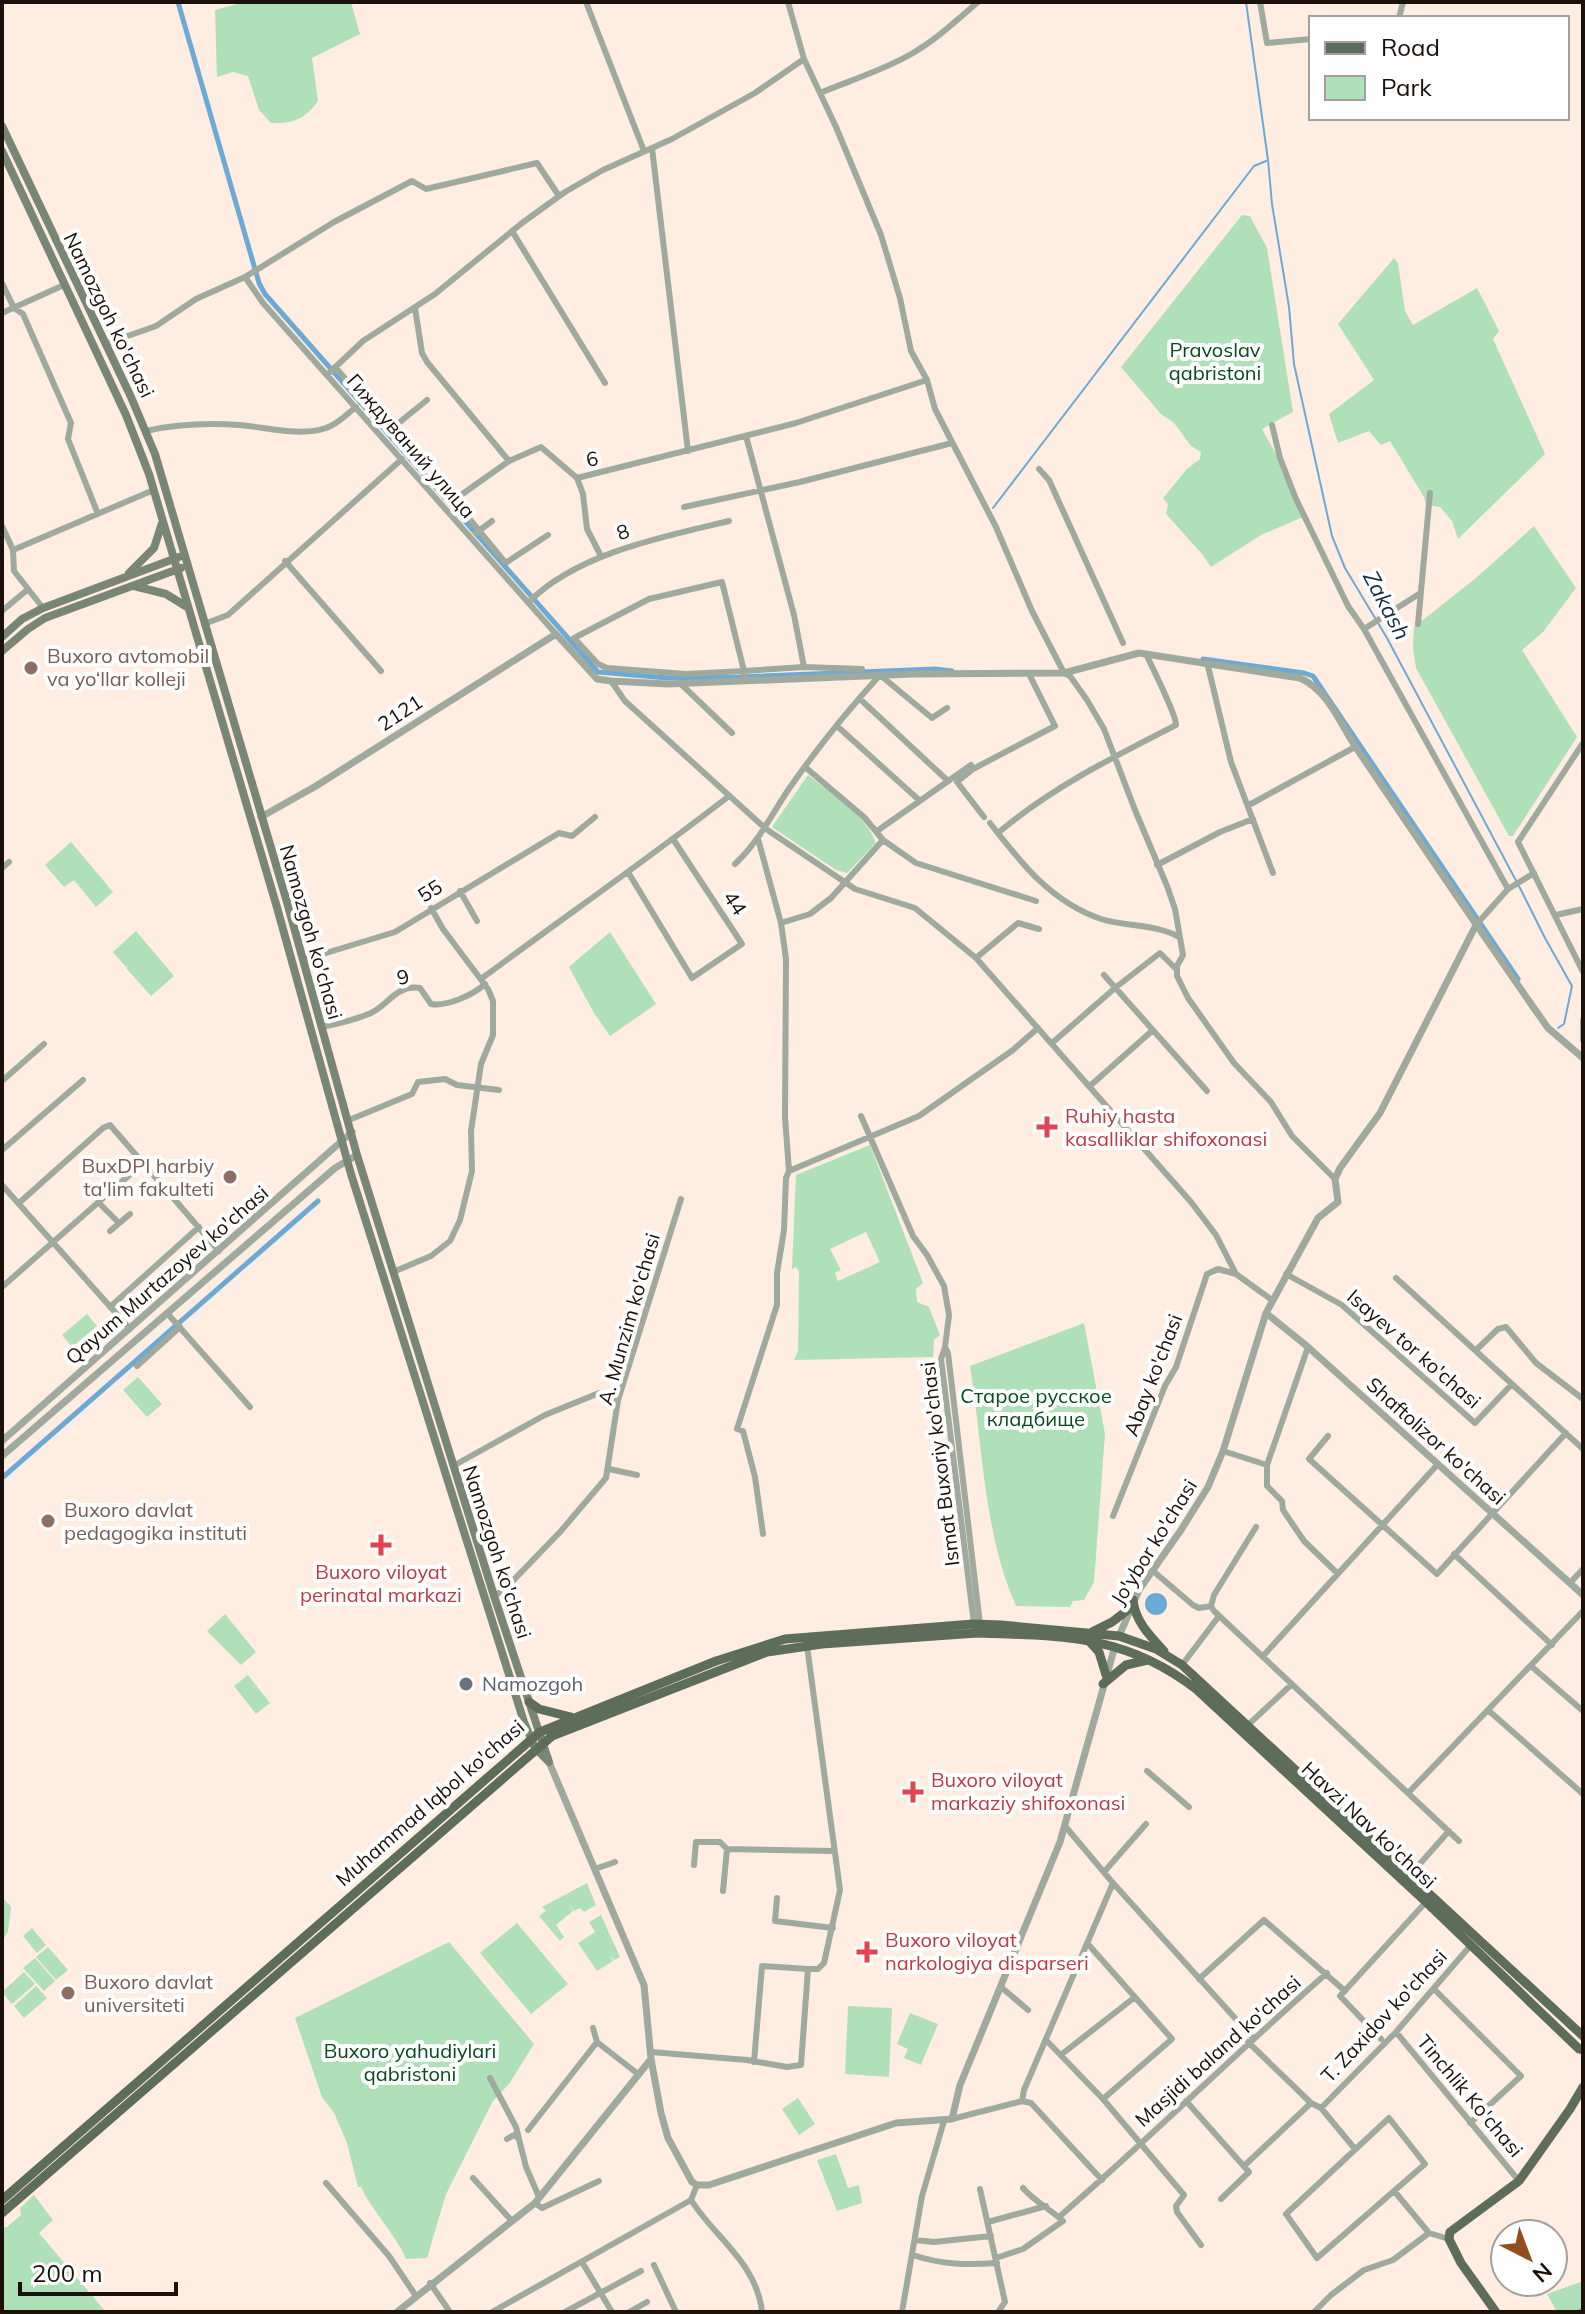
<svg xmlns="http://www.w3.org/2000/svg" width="1585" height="2314" font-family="Mulish,sans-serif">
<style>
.green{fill:#b0e0b7;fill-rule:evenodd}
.water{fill:#6ca9d5}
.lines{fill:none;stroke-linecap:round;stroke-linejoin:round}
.stream{stroke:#6ca9d5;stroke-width:2}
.canal{stroke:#6ca9d5;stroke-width:5}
.minor{stroke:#a0a99d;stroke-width:6}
.tertiary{stroke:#a0a99d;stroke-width:7}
.secondary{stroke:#798675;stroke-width:8}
.primary{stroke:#5e6d59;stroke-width:9}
.education-dot{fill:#8d6e63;stroke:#fefefe;stroke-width:3}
.health-dot{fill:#e0444e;stroke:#fefefe;stroke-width:3}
.worship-dot{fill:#6b7280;stroke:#fefefe;stroke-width:3}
.labels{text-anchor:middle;stroke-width:8;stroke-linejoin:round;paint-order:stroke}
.street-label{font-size:20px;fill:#1b110a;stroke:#fefefe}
.park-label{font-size:20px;fill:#064a1d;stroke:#fefefe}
.education-label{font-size:20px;fill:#785e54;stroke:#fefefe;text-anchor:start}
.health-label{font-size:20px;fill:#be3a42;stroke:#fefefe;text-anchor:start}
.worship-label{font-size:20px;fill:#5b616d;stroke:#fefefe;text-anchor:start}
.water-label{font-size:22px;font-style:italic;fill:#112d40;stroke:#fefefe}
</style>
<rect width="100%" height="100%" fill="#feede0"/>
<path class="green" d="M244 2H351L360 34 312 58 318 101C305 119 293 124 271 123L259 110 248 76 233 72 217 77 215 10Z
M1242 215 1250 216 1267 248 1293 412 1262 429 1275 452 1303 517 1261 535 1211 567 1202 554 1166 514 1168 504 1163 498 1187 469 1200 459 1201 452 1191 446 1174 423 1161 414 1121 367Z
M1394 258 1398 263 1405 311 1413 325 1477 288 1499 331 1493 339 1545 454 1458 539 1452 521 1440 507 1426 505 1424 497 1390 441 1381 445 1369 431 1338 443 1329 414 1374 380 1338 324Z
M1534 526 1576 588 1543 632 1522 650 1577 737 1513 836H1509L1416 668 1413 648 1414 627 1476 578Z
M808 775C832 794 865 813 876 843L847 873 836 870 772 827Z
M71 842 113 892 96 907 74 880 64 887 45 865Z
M136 931 174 976 151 996 126 968 130 964 126 967 113 952Z
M610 932 656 1004 610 1036 594 1013 569 967Z
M870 1145 923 1283 916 1289 917 1302 929 1307 940 1335 934 1340 933 1357 794 1360 798 1351 799 1272 796 1267 792 1269 796 1175ZM866 1232 880 1262 838 1281 835 1273 841 1270 830 1249Z
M87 1314 97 1326 72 1347 62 1335Z
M1084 1323 1105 1434 1094 1582 1084 1600 1073 1601 1070 1607 1016 1606C983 1531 983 1446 970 1366Z
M138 1377 162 1404 147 1417 123 1390Z
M225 1614 256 1652 241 1665 207 1631Z
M248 1675 270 1703 256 1714 234 1686Z
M587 1883 596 1905 584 1912 580 1908 574 1911 568 1902 573 1911 556 1925 564 1937 560 1941 539 1916 546 1911 542 1907Z
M2 1897 11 1907 8 1931 2 1942Z
M601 1915 620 1957 614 1960 610 1954 613 1961 597 1971 578 1943 595 1932 589 1922Z
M517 1923 568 1984 531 2014 480 1953Z
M32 1928 46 1945 37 1953 23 1936Z
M449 1942 534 2044 509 2084 493 2101 446 2194 427 2258 406 2259C395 2233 373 2213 361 2187H358L347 2143 334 2113 322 2097 295 2018Z
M48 1947 68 1970 56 1980 36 1957Z
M35 1958 55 1981 44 1991 23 1968Z
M24 1972 35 1984 12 2004 2 1992Z
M36 1986 47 1998 24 2018 14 2006Z
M848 2006 892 2008 889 2077 845 2074Z
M910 2013 938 2024 921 2065 904 2058 908 2049 897 2044Z
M798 2098 815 2124 799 2135 782 2109Z
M836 2154 848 2188 859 2185 862 2203 837 2211 817 2160Z
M34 2195 53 2220 39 2233 106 2312H2V2228L7 2227 21 2215 20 2208Z
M1583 2281V2312H1557L1547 2294Z"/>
<path class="water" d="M1145 1604a11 11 0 1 1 22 0a11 11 0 1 1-22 0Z"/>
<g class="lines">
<path class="stream" d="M1246 2 1268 160 1272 204 1289 307 1294 364 1332 536 1345 568 1387 638 1521 890 1545 938 1572 986 1564 1024 1558 1028
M993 508 1254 166 1266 161"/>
<path class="canal" d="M178 2 259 283 265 294 598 672 668 678 740 677 935 669 952 671
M1203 659 1304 673 1313 676 1518 979
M2 1478 318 1201
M1579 2312 1583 2310"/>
<path class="minor" d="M586 2 644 151
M788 2 804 59 836 127 881 235 900 298 911 351 927 380 935 409 996 527 1032 611 1064 673 1070 676 1087 700 1104 729 1135 810 1167 886 1175 909 1183 955 1177 966V976L1188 998 1234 1063 1271 1102 1292 1136 1335 1179
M1260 2 1267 43 1311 39
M1399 18 1403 2
M820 93C851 80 884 70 913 53 937 39 957 20 978 2
M652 148 688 451
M512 231 605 383
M245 277 263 303 556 634
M2 283 14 308 23 314 71 423 68 439 98 514
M415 308 422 353 427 362 509 461
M2 313 64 285
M105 344 156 326 196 299 245 277 334 222 412 181 426 189 537 163 559 196
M335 367 390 430 427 400
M328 374 363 341 435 294 522 223 565 192 603 170 672 139 755 93 804 59
M1272 425 1280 458 1296 499 1348 606 1364 629 1508 889
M146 431C177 424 208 423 239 425 266 427 300 437 326 428 337 425 347 414 356 407
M746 436 794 615 804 667
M1039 469 1049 480 1123 643
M577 478 583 494 587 529 601 556
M684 507 800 482 952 443
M2 526 13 550 14 571 43 608
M476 533 492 521
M548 535 507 562 504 561 454 500 509 461 541 447 577 478 796 423 927 380
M13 550 149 492H154
M285 561 381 671
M722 582 744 671 686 674 607 668 598 664 574 638 649 599Z
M529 602C577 553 666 536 729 521
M2 611 27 590
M204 624 228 615 402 459
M1418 624 1430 493
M1364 629 1419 594
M1207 662 1231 762 1273 873
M746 680 744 671 804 667 862 669
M611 681 625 701 766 829 855 889 915 908 976 958 1191 1202 1216 1235 1236 1274 1272 1300
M681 684 732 733
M860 699 948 781
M837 726 919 800
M1583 743 1518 842 1583 972
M805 767 864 817 883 840 916 863 1036 901
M973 769 957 782 984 817
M1249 805 1355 747
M990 823C1021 863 1051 902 1101 919 1127 927 1156 924 1179 937
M877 831 971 765 973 769 1055 726 1029 674
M998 833C1051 788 1115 756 1176 725 1177 716 1152 667 1146 654
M758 839 781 923 786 959 785 1117 789 1171
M735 864C760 841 773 811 793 783 819 746 849 709 880 675L932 718 947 708
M1157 865 1220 832 1253 819
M2 868 9 862
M628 872 692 978 742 944 673 839
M460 891 477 921
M1556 915 1583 909
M781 923 810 914 831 898 883 840
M1476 925 1508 889 1534 873
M976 958 1018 923 1039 929
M303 960 395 932 559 833 572 836 595 817
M1104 975 1207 1091
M481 979C563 918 648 859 729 796
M1583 1020V1040
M321 1027C338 1024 355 1020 371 1013 388 1005 397 984 420 988L431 1004C446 1007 473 995 485 984
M1052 1043 1115 988 1160 953 1176 969
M2 1081 44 1044
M1091 1085 1153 1030
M861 1116 913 1236 927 1255 944 1286 949 1315 945 1347
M349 1120 412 1094 418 1082 445 1079 457 1085 499 1090
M2 1150 83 1080
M2 1185 130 1329
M98 1202 119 1223
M19 1203 103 1128 110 1125 143 1163
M110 1231 130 1214
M393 1272 431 1256 450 1241 460 1220 472 1171 471 1131 481 1064 493 1035V1001L488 989 443 929 431 908
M1286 1274 1342 1305 1475 1423 1512 1384
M1396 1278 1583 1449
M2 1287 143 1163 219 1251
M110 1307 199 1227
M167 1313 250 1407
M1476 1350 1498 1329 1506 1327 1536 1363 1583 1399
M137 1366 180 1327
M1328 1436 1309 1459 1437 1574 1566 1433
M1223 1451 1267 1465 1308 1347
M1267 1465V1486L1282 1501 1283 1510 1304 1541 1337 1573
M453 1466 545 1415 599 1393 618 1400
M609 1469 637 1475
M1113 1516 1165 1386 1176 1367 1207 1274 1218 1269 1236 1274
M1256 1527 1214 1595 1211 1606 1214 1611 1459 1841
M763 1534 755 1477 743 1431 737 1429 777 1305V1273L784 1230 786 1178 789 1171 919 1116 1013 1050 1038 1028
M1454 1554 1552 1645
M1153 1571 1193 1605 1199 1608 1211 1606
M1570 1583 1583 1569
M494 1596 505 1589 560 1532 606 1478 618 1400 681 1199
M974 1624 941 1359 945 1347 948 1353 980 1624
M1263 1656 1438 1464
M1182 1665 1219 1616
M1531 1666 1583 1711
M1488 1710 1583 1794
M1248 1725 1292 1684
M1147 1771 1189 1807
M1409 1792 1583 1611
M1065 1826 1113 1883 1253 2038
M694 1865 696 1842H720L727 1849 834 1851
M595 1869 615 1862
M1104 1872 1146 1824
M1410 1875 1449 1831
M723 1891 727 1849
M777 1898 775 1921 833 1928
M1087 1943 1172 2039 1103 2099
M1199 1979 1264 1920 1345 1991
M1001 1987 1028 2010
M1434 1989 1521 2076 1470 2123
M1396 2032 1519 2181
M1381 2039 1340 1996 1426 1902
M1046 2040 1103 2099 1184 2195 1176 2206 1177 2212 1201 2245
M597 2042 638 2074
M1248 2042 1311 2103
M651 2052 747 2060 787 2067 801 2065 808 1969H818L824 1963 840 1890 807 1646
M1062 2054 1135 1997
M754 2062 762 1966 808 1969
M490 2078 516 2127 526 2167 539 2197
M1022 2101 1024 2090 1113 1883
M1022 2101 1031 2103 1102 2180
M1186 2101 1249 2172 1221 2199
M1321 2108 1396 2032 1471 1945
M1389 2118 1425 2164 1317 2258 1286 2214Z
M952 2119 1022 2101
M528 2130 597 2042 593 2028
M507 2139 514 2135 518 2138
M1244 2166 1311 2103 1321 2108 1355 2149
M473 2178 511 2220
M326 2183 389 2256 416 2296
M697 2185 691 2200C715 2238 757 2263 762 2312
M980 2189 1005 2302 998 2312
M1395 2192 1429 2233 1449 2239
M535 2203 542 2208 599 2181
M1059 2217C1150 2138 1236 2053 1327 1973
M988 2222 1046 2206
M915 2240 934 2242 991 2236
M913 2255C942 2265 968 2265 997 2263
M996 2258 1023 2249 1063 2221C1050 2209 1035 2202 1023 2188
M582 2262 612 2312
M654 2265 676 2312
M430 2283 450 2312
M492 2312 691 2200
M565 2312 641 2271
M629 2312 647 2302
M902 2312 922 2196 944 2121
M1314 2312 1331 2295 1364 2270 1393 2260 1429 2233"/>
<path class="tertiary" d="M261 817 316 786 556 634 597 679 611 681 668 684 913 674 1064 673 1139 653 1300 678C1329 691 1340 724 1357 749 1420 842 1483 936 1548 1028L1583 1058
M1266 1313 1308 1347 1583 1595
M2 1441 352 1132
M2 1456 335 1168 357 1155
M1119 1636 1139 1590 1181 1530 1208 1487 1223 1451 1266 1313 1318 1218 1338 1202 1335 1179 1340 1168 1380 1113 1476 925
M549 1762 644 1985 651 2059 661 2113 668 2138 692 2182 697 2185H709L896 2123 952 2119 960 2085 1060 1842 1115 1646
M397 2312 535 2203 651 2059"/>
<path class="secondary" d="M2 126 131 397 155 454 287 902 357 1155 494 1596 549 1762
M2 151 126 415 149 474 276 904 351 1174 524 1722 535 1748 549 1762
M129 573 154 548 162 523
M134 586 166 594 187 607
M2 637 22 619 43 608 179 557
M2 651 28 629 45 618 181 568"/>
<path class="primary" d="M1133 1600C1135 1621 1150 1636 1164 1651
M1092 1632 1112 1622 1129 1609
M1088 1640 1099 1652 1106 1675
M1103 1684 1126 1665 1148 1660
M529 1702 539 1709 571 1717
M2 2200 540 1732 716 1661 785 1639 973 1624 1001 1625 1119 1636 1156 1649 1182 1665 1583 2036
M2 2213 552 1736 767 1652 822 1644 977 1633C1062 1636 1125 1634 1196 1689L1426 1902 1579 2049 1583 2050
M1496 2312 1461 2263 1449 2239 1450 2232 1519 2181 1570 2109 1583 2087"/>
</g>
<g class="education-dot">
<circle cx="31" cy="668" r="8"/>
<circle cx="230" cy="1177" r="8"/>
<circle cx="48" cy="1521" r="8"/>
<circle cx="68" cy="1993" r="8"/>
</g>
<g class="health-dot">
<path d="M1043 1115h8v8h8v8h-8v8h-8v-8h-8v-8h8z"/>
<path d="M377 1533h8v8h8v8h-8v8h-8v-8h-8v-8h8z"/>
<path d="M909 1780h8v8h8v8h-8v8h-8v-8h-8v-8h8z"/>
<path d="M863 1940h8v8h8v8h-8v8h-8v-8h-8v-8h8z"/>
</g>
<circle class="worship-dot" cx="466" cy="1684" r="8"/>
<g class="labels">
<g class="street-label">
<text transform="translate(109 315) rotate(64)" y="7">Namozgoh ko'chasi</text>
<text transform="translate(411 446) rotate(49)" y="7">Гиждуваний улица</text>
<text transform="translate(592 459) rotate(-11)" y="7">6</text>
<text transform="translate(623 532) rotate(-19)" y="7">8</text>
<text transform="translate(400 713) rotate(-33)" y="7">2121</text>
<text transform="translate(430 891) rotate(-32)" y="7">55</text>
<text transform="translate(735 903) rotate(57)" y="7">44</text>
<text transform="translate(311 932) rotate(74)" y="7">Namozgoh ko'chasi</text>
<text transform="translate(403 977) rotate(-13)" y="7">9</text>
<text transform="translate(167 1275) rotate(-41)" y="7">Qayum Murtazoyev ko'chasi</text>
<text transform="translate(629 1319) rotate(-74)" y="7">A. Munzim ko'chasi</text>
<text transform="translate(1414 1349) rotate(41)" y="7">Isayev tor ko'chasi</text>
<text transform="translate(1153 1375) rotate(-69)" y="7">Abay ko'chasi</text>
<text transform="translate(1436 1441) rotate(42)" y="7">Shaftolizor ko'chasi</text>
<text transform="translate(940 1464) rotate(-97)" y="7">Ismat Buxoriy ko'chasi</text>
<text transform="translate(1154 1542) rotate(-58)" y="7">Jo'ybor ko'chasi</text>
<text transform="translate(497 1552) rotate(72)" y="7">Namozgoh ko'chasi</text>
<text transform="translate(430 1803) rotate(-41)" y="7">Muhammad Iqbol ko'chasi</text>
<text transform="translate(1369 1825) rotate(43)" y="7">Havzi Nav ko'chasi</text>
<text transform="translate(1384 2016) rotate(-47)" y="7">T. Zaxidov ko'chasi</text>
<text transform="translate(1218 2051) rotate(-42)" y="7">Masjidi baland ko'chasi</text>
<text transform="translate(1470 2096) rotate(50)" y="7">Tinchlik Ko'chasi</text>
</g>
<g class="park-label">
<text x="1215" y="357">Pravoslav<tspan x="1215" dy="23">qabristoni</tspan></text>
<text x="1036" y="1403">Старое русское<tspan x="1036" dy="23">кладбище</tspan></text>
<text x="410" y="2058">Buxoro yahudiylari<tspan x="410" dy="23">qabristoni</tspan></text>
</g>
<g class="education-label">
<text x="47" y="663">Buxoro avtomobil<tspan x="47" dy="23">va yo‘llar kolleji</tspan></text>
<text x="214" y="1173" text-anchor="end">BuxDPI harbiy<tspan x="214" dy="23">ta'lim fakulteti</tspan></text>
<text x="64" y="1517">Buxoro davlat<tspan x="64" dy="23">pedagogika instituti</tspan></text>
<text x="84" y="1989">Buxoro davlat<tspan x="84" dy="23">universiteti</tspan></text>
</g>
<g class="health-label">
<text x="1065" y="1123">Ruhiy hasta<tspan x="1065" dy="23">kasalliklar shifoxonasi</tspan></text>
<text x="381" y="1579" text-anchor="middle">Buxoro viloyat<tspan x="381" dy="23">perinatal markazi</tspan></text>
<text x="931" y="1787">Buxoro viloyat<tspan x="931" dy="23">markaziy shifoxonasi</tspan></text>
<text x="885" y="1947">Buxoro viloyat<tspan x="885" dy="23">narkologiya disparseri</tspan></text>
</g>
<g class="worship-label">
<text x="482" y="1691">Namozgoh</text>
</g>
<g class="water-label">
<text transform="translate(1387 605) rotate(62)" y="8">Zakash</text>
</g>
</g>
<rect width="1585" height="2314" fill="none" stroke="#1b110a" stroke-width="8"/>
<rect x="1309" y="16" width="260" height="104" fill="#fefefe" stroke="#a39f9c" stroke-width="2"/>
<rect x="1325" y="42" width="40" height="12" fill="#5e6d59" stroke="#a39f9c" stroke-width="2"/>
<text x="1381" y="56" font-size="24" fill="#1b110a">Road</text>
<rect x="1325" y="76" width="40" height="24" fill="#b0e0b7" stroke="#a39f9c" stroke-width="2"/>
<text x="1381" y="96" font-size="24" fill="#1b110a">Park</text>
<g transform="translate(1529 2258) rotate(138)"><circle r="38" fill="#fefefe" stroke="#a39f9c" stroke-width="2"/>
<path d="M0-6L14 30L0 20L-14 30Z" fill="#914f1c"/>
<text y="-12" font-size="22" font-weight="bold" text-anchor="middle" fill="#1b110a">N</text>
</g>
<path d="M20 2282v12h156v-12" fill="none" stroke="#1b110a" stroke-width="4"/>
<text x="32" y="2282" font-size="24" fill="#1b110a" stroke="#fefefe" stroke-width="6" paint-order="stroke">200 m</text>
</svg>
